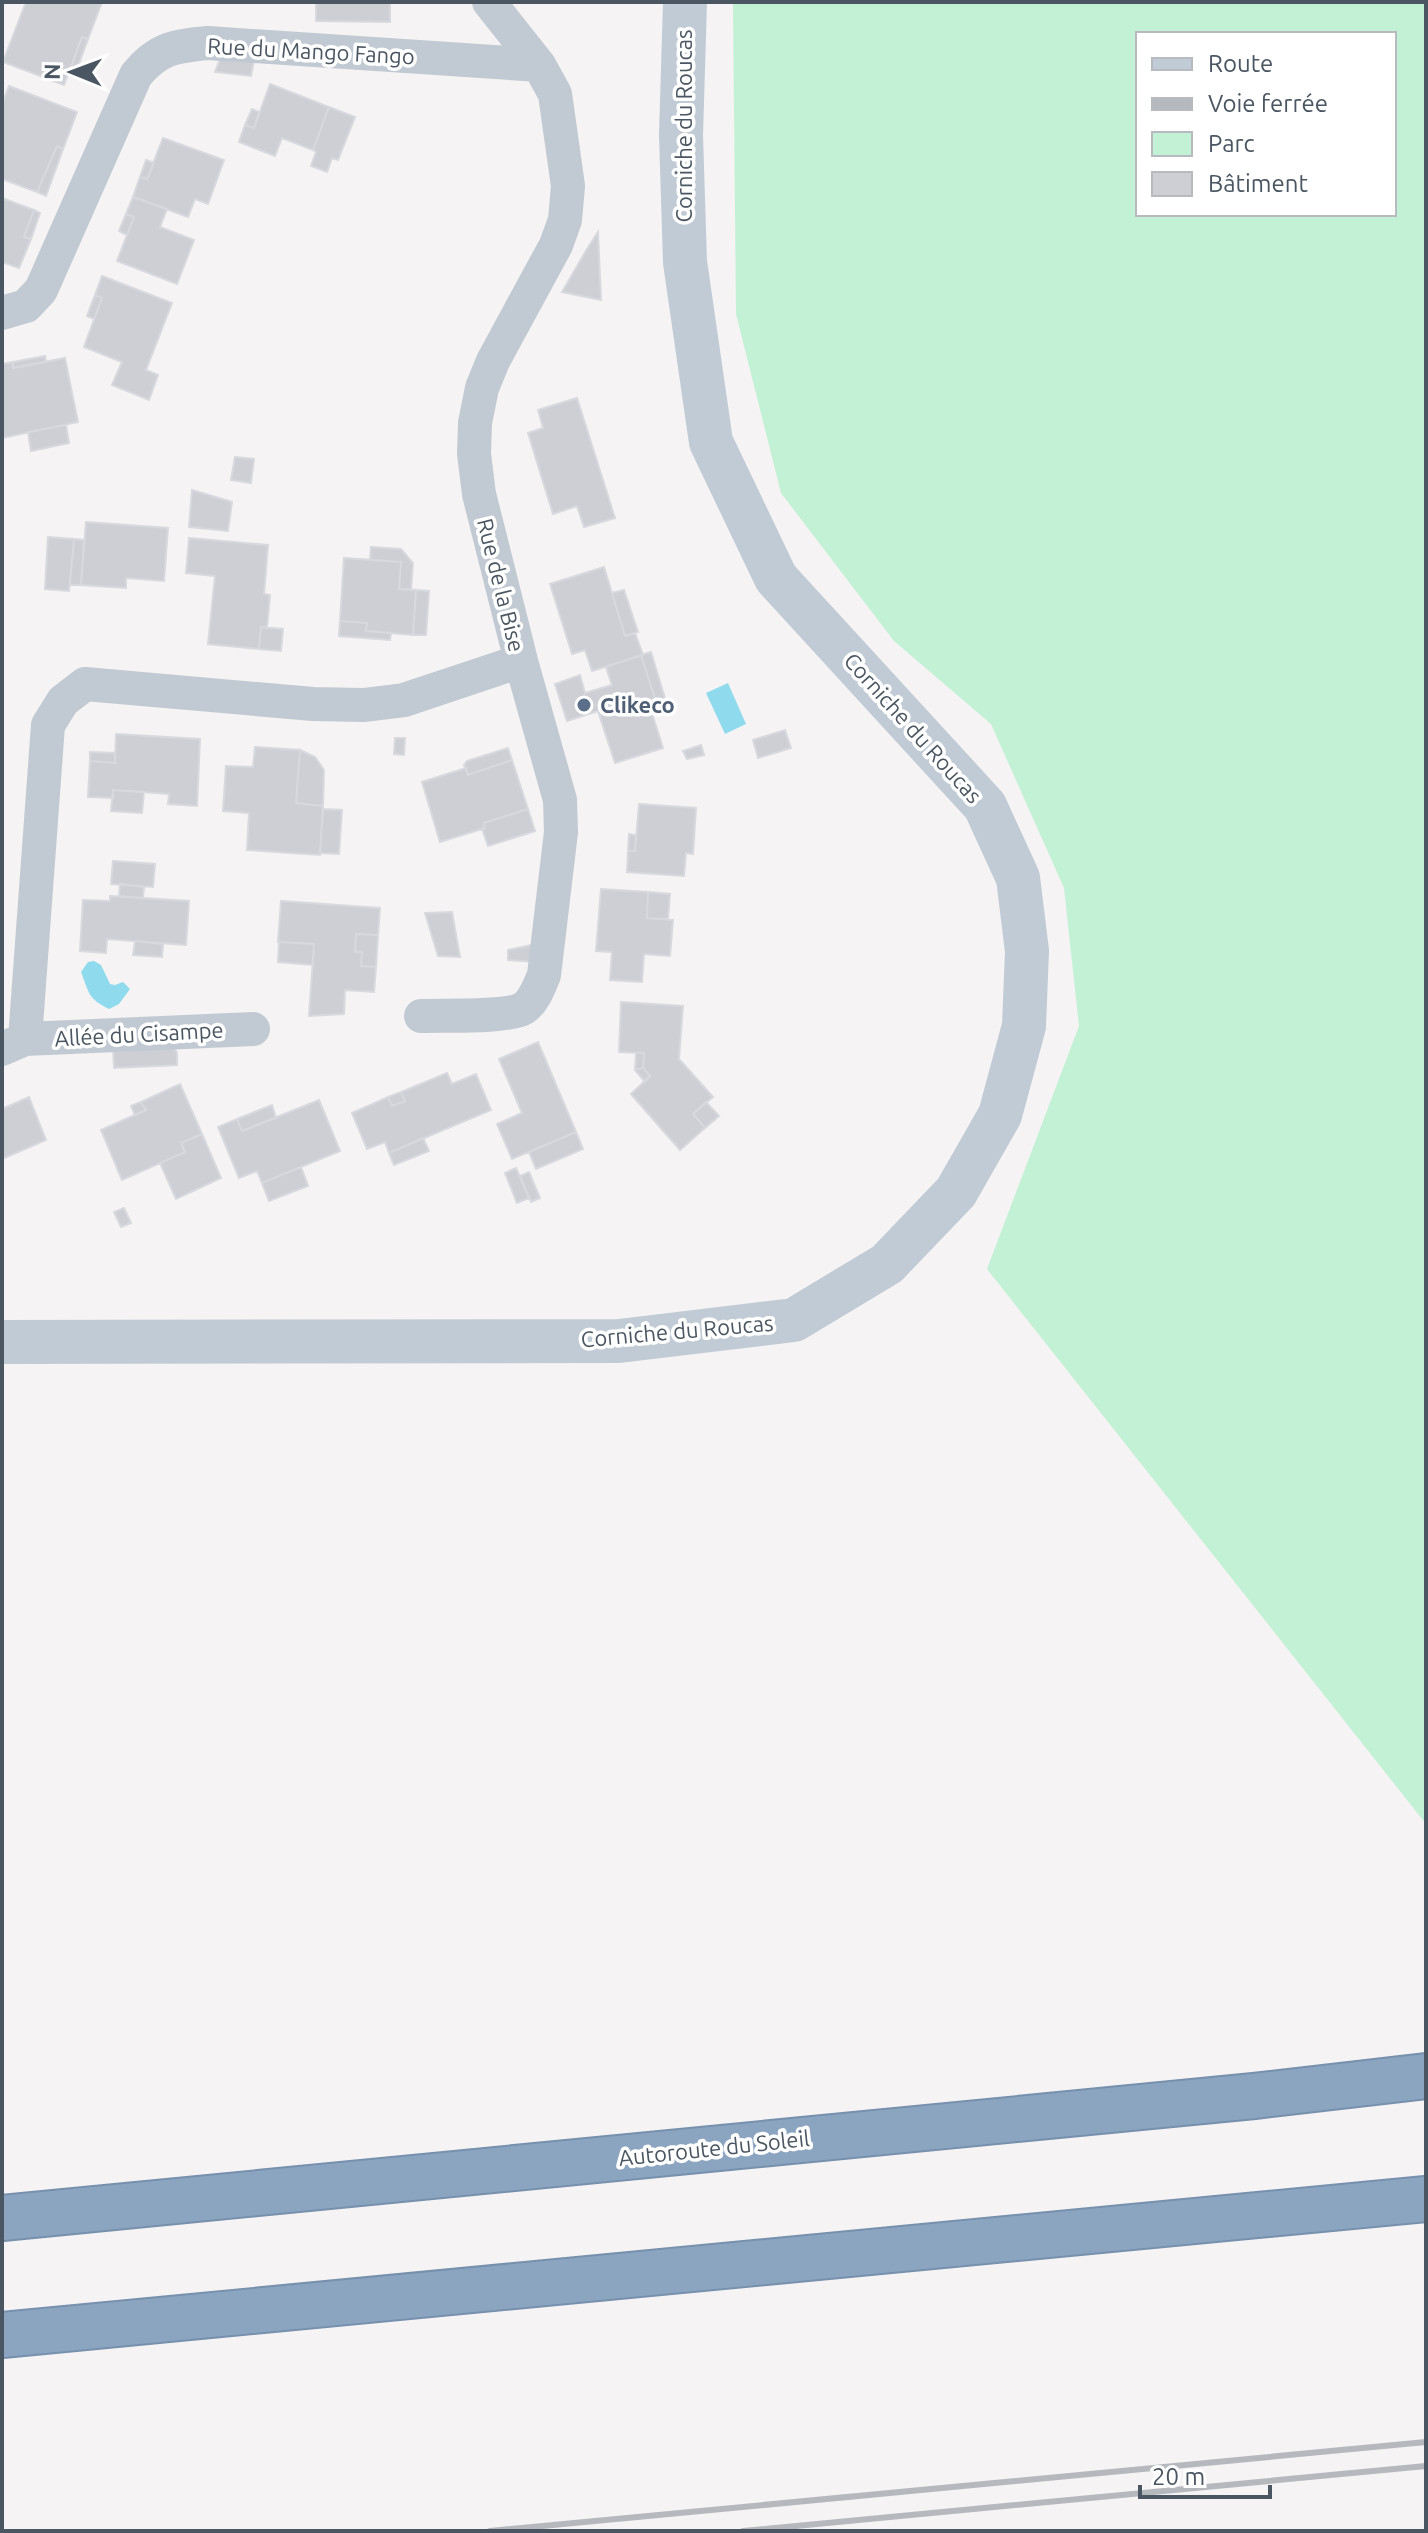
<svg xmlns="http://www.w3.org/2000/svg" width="1428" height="2533" font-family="Ubuntu,sans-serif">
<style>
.green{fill:#c3f1d5;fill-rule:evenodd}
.water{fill:#90daee}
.building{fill:#cdcfd5;stroke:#d7d9de;stroke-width:2}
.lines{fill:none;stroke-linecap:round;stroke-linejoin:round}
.highway-casing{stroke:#7690ad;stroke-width:48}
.street{stroke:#c1cad2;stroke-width:34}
.secondary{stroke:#c1cbd6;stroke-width:44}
.highway{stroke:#8ba5c1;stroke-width:44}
.rail{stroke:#b5b8bd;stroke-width:6}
.service-dot{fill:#5c6f8a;stroke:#fff;stroke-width:3}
.labels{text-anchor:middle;stroke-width:7;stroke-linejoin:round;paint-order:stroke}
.street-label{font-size:22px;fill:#4a5661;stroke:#fff}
.service-label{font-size:22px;font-weight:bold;fill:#4e5e75;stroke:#fff;text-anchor:start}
</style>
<rect width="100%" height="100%" fill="#f5f3f3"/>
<path class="green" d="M733 2H1426V1824L987 1269 1079 1026 1064 888 991 724 894 641 781 493 736 314ZM1138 34H1394V214H1138Z"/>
<path class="water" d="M728 683 746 724 725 734 706 693Z
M94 961 101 965 110 984 115 985 123 982 130 989 119 1004 109 1009C87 998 89 992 81 972L88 962Z"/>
<path class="building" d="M26 2H102L88 39 82 37 64 85 3 62Z
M316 2H390V22L316 21Z
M82 37 88 39 77 69 71 67Z
M220 59 254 60 251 76 215 72Z
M270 84 329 107 313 150 282 138 275 156 239 142 245 125 254 128Z
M9 86 77 112 63 149 57 146 37 192 2 179V104Z
M329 107 355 117 338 160 332 158 327 172 311 166 316 152 313 150Z
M252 109 259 112 254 128 245 125Z
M163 138 224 160 208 204 195 199 188 217 133 197 140 177 147 179Z
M57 146 63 149 46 196 37 192Z
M146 160 154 163 147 179 140 177Z
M133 197 167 209 160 227 194 240 177 284 117 261 134 217 126 214Z
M2 198 34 210 24 237 31 239 19 268 2 262Z
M34 210 40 213 31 239 24 237Z
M126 214 134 217 127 235 119 231Z
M598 232 601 300 562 292 587 249Z
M102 276 172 303 146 370 158 375 149 400 112 385 122 362 84 347 102 298 95 295Z
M95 295 102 298 94 319 87 316Z
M45 356 46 362 13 368V362Z
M65 358 78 422 2 438V364L13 362V368Z
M577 398 615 518 584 527 577 506 553 514 528 433 543 428 538 410Z
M66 425 69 443 31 451 28 432Z
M235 457 254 459 251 483 231 480Z
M192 490 232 502 228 531 189 527Z
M86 522 168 528 164 581 126 578V588L81 585Z
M48 537 74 539 69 591 45 589Z
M189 538 268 545 264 594 270 595 267 628 261 627 259 649 208 644 215 576 186 573Z
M74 539 84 540 81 585H70Z
M371 547 401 549 413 563 411 590 399 589 401 562 370 560Z
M344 558 401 562 399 589 416 590 413 635 366 631 367 623 340 621Z
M604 567 625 636 635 633 643 655 592 671 585 650 572 654 550 584Z
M416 590 429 591 426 635H413Z
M624 590 638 632 625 636 612 593Z
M340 621 367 623 366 631 391 633 390 640 339 636Z
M261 627 283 629 281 651 259 649Z
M651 652 667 705 658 708 641 655Z
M641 655 658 708 651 710 663 748 615 763 598 711 567 721 555 684 580 675 585 693 612 685 606 667Z
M785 730 791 748 758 758 753 740Z
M116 734 200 739 197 806 168 804 169 794 113 790V798L88 797 90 761 115 763Z
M395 738H405L404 755 394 754Z
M701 745 704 755 687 759 683 751Z
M255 747 300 750 296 803 323 806 320 855 247 850 249 813 223 811 226 766 253 767Z
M508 748 512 760 468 775 464 765 467 761Z
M300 750 315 757 324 770 323 806 296 803Z
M90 752 115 753V763L90 761Z
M512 760 528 809 484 823 485 828 440 842 422 782 466 768 468 775Z
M113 790 144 792 142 813 111 811Z
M639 804 696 808 693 854 686 853 684 876 627 872 628 851H635Z
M323 809 342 810 339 854 320 853Z
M528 809 535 831 488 846 482 828H485L484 823Z
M629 834 636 835 635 851H628Z
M113 861 155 864 153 887 111 884Z
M120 884 144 887 143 898 119 896Z
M601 889 648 892 647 918 673 920 670 956 644 954 642 982 610 980 612 952 596 951Z
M648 892 670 894 668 919 647 918Z
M110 896 189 901 186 945 107 939 106 953 80 951 83 900 110 901Z
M281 901 380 908 378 935 356 934 355 952H362L361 966 376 967 374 992 345 990 344 1014 309 1016 314 944 278 942Z
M452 912 460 957 438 956 425 913Z
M356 934 378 935 376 967 361 966 362 952H355Z
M135 941 163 944 162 957 133 955Z
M279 942 314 944 313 965 278 962Z
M536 944 535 962 508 960V950Z
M621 1002 683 1006 679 1059 713 1097 693 1114 705 1128 680 1150 631 1094 650 1076 643 1068 644 1053 619 1052Z
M171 1042 177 1053V1065L114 1068 113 1045Z
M538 1042 576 1132 512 1159 497 1124 522 1113 499 1059Z
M636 1053H644L643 1068 635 1070Z
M643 1068 650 1076 645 1082 635 1070Z
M447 1073 452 1084 476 1074 491 1110 389 1153 385 1142 367 1149 352 1113 388 1097 392 1106 405 1101 401 1092Z
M180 1084 202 1134 181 1143 185 1152 122 1180 101 1130 146 1110 141 1102Z
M401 1092 405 1101 392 1106 388 1097Z
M29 1097 46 1140 2 1159V1109Z
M319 1100 340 1151 262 1183 257 1171 239 1178 218 1127 237 1119 242 1131Z
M141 1102 146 1110 135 1115 131 1106Z
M706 1102 719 1116 705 1128 693 1114Z
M272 1105 276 1118 242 1131 237 1119Z
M576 1132 583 1149 536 1169 529 1152Z
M202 1134 221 1178 176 1199 160 1163 185 1152 181 1143Z
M423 1138 429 1151 394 1165 389 1153Z
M301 1167 308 1186 269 1201 262 1183Z
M516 1168 529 1198 517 1203 505 1173Z
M529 1172 540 1198 531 1202 520 1176Z
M124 1208 131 1223 121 1227 114 1212Z"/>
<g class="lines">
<defs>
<path id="highway" d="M2 2218 1254 2096 1426 2076
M2 2335 1426 2199"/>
</defs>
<use href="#highway" class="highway-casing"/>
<path class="street" d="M2 313 26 306 41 290 136 75C158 48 175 46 208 43L539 65
M421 1016C443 1015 508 1018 524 1008 534 1001 539 987 544 975L561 832 560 800 521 661
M25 1039 253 1029
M2 1049 25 1039 48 725 63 701 85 684 313 704 363 705 404 700 521 661 479 494 474 454 475 423 482 388 493 361 556 245 565 220 568 186 555 94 539 65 489 2"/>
<path class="secondary" d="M2 1342 619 1341 794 1320 887 1264 956 1192 1000 1115 1024 1026 1027 951 1018 878 985 806 776 578 711 442 685 262 681 135 685 2"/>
<use href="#highway" class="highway"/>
<path class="rail" d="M490 2531 1426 2442
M743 2531 1426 2466"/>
</g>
<circle class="service-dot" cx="584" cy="705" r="8"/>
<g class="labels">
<g class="street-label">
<text transform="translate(311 51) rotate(3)" y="8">Rue du Mango Fango</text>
<text transform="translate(684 126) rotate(-90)" y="8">Corniche du Roucas</text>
<text transform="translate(501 585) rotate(76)" y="8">Rue de la Bise</text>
<text transform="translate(913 728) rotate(48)" y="8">Corniche du Roucas</text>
<text transform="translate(139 1034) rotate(-3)" y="8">Allée du Cisampe</text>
<text transform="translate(677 1331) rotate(-5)" y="8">Corniche du Roucas</text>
<text transform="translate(714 2148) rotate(-6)" y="8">Autoroute du Soleil</text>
</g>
<g class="service-label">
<text x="600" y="713">Clikeco</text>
</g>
</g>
<rect width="1428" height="2533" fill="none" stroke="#4a5661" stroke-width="8"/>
<rect x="1136" y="32" width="260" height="184" fill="#ffffff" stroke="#b7bbc0" stroke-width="2"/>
<rect x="1152" y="58" width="40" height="12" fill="#c1cbd6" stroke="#b7bbc0" stroke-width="2"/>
<text x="1208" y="72" font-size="24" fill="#4a5661">Route</text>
<rect x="1152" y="98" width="40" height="12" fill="#b5b8bd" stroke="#b7bbc0" stroke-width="2"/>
<text x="1208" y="112" font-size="24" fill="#4a5661">Voie ferrée</text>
<rect x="1152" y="132" width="40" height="24" fill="#c3f1d5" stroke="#b7bbc0" stroke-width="2"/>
<text x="1208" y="152" font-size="24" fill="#4a5661">Parc</text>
<rect x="1152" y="172" width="40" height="24" fill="#cdcfd5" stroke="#b7bbc0" stroke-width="2"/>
<text x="1208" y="192" font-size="24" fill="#4a5661">Bâtiment</text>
<g transform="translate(72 72) rotate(271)" stroke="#ffffff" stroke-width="6" paint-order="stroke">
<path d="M0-6L14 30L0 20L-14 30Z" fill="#4a5661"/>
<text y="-12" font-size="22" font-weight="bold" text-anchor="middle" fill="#4a5661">N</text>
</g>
<path d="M1140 2485v12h130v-12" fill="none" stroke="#4a5661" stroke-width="4"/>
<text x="1152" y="2485" font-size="24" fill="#4a5661" stroke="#ffffff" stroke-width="6" paint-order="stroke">20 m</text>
</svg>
